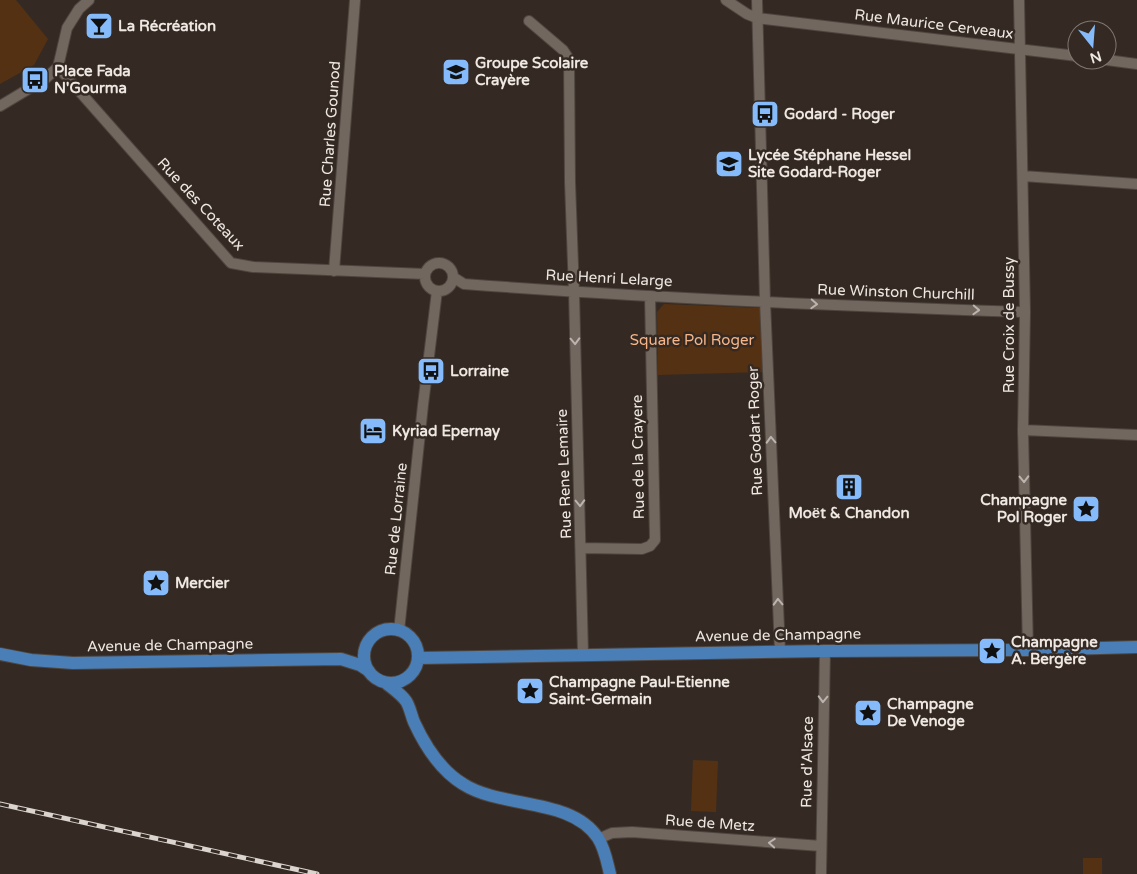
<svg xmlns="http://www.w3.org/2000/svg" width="1137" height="874" font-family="'Varela Round',sans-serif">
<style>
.green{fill:#553114}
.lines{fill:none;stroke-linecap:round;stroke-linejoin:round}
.minor-casing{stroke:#4e453f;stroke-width:12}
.major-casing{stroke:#4e453f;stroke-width:14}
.minor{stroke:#72675f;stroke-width:10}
.major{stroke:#497eb6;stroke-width:12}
.rail-casing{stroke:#dad3ce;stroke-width:5}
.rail{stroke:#342a23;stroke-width:3;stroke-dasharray:9;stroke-linecap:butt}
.oneway{stroke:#bcb4ae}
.labels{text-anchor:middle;stroke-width:5;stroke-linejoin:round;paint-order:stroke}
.street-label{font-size:15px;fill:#eee7e2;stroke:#342a23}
.poi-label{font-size:15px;font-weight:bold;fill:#eee7e2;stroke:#342a23;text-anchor:start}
.park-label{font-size:15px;fill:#f6b588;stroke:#342a23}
</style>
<rect width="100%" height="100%" fill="#342a23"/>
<path class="green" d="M0 0H16L48 39 34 65 0 84Z
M664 304 760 308 763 372 658 375 657 312Z
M693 760 718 761 716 812 691 811Z
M1083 858H1102V874H1083Z"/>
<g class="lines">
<defs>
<path id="minor" d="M726 0 747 14 757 18 1077 56
M757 0 765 301 780 651
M1019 0 1025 312 1023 430 1028 650
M529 21 563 50 569 59 570 182 574 292 583 654
M1107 60 1137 64
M58 67 231 263 253 267 425 274
M0 106 45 79 58 67 67 28 79 9 89 0
M1023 176 1137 184
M425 277a14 14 0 1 1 28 0a14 14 0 1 1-28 0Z
M334 271 355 0
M453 277 464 284C650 298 838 306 1025 312
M1023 430 1137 435
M581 548 642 549 650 546 655 540 650 296
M399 631 423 405 437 291
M598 839 612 833 632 832 821 846
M821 874 825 651"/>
<path id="major" d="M364 656a27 27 0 1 1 54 0a27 27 0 1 1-54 0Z
M0 654 31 660 73 663 341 659 360 665 369 671
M418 658 825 651 1028 650 1137 647
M386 683C392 688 401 694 406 701 410 707 411 715 414 722 425 746 440 770 463 784 502 809 571 797 598 838 605 849 607 862 610 874"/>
</defs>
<use href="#minor" class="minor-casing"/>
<use href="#major" class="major-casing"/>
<use href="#minor" class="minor"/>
<use href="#major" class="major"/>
<defs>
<path id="rail" d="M0 804 317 874"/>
</defs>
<use href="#rail" class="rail-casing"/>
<use href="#rail" class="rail"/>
</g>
<defs><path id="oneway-chevron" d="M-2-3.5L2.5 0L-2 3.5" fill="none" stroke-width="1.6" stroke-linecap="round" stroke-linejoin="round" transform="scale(1.25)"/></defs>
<g class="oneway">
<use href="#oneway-chevron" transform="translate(814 304) rotate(3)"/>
<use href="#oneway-chevron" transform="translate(976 310) rotate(2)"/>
<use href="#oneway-chevron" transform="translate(575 341) rotate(88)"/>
<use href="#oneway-chevron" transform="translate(771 440) rotate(-92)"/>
<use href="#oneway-chevron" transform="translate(1024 479) rotate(89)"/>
<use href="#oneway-chevron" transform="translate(580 503) rotate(88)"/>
<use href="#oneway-chevron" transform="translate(778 602) rotate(-92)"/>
<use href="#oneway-chevron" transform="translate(823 699) rotate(92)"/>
<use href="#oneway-chevron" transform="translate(772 843) rotate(-176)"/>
</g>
<defs>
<symbol id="bar-square" viewBox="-11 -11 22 22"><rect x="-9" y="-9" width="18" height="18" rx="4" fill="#85bbfb" stroke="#342a23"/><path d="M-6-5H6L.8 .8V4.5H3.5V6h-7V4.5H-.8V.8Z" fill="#111"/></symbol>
<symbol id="school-square" viewBox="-11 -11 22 22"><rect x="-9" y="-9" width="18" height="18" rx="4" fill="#85bbfb" stroke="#342a23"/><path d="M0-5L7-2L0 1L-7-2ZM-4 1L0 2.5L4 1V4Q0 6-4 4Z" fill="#111"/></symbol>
<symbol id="bus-square" viewBox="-11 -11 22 22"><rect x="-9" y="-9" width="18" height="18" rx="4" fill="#85bbfb" stroke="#342a23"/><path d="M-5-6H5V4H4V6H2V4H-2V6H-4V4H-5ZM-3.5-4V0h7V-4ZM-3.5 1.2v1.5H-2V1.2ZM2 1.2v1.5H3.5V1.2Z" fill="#111"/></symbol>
<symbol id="hotel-square" viewBox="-11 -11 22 22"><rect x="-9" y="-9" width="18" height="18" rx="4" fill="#85bbfb" stroke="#342a23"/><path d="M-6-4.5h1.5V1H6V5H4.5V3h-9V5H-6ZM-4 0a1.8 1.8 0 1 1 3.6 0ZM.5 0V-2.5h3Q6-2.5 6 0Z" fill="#111"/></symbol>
<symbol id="building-square" viewBox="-11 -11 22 22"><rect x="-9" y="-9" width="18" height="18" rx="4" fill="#85bbfb" stroke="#342a23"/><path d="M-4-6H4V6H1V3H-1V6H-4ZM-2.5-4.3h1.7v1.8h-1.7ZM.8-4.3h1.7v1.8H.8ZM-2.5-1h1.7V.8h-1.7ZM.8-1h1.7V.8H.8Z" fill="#111"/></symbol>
<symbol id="sight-square" viewBox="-11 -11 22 22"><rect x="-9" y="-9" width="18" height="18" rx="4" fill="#85bbfb" stroke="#342a23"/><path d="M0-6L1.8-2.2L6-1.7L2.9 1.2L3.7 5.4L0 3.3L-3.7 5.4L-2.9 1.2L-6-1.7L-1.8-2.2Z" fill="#111"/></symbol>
</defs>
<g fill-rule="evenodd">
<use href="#bar-square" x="83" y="10" width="32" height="32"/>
<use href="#school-square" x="440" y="56" width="32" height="32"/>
<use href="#bus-square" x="19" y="64" width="32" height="32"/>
<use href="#bus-square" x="749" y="98" width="32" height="32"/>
<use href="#school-square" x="713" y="148" width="32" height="32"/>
<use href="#bus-square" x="415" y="355" width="32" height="32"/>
<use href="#hotel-square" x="357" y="415" width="32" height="32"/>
<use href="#building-square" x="833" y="471" width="32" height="32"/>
<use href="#sight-square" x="1070" y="493" width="32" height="32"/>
<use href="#sight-square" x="140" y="567" width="32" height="32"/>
<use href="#sight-square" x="976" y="635" width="32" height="32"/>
<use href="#sight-square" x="514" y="675" width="32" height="32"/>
<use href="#sight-square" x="852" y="697" width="32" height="32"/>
</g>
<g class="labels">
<g class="street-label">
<text transform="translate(934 24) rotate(7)" y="5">Rue Maurice Cerveaux</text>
<text transform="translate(330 134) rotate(-86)" y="5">Rue Charles Gounod</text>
<text transform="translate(201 204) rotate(47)" y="5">Rue des Coteaux</text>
<text transform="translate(609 278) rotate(3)" y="5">Rue Henri Lelarge</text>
<text transform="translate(896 292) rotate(2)" y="5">Rue Winston Churchill</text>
<text transform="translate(1009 325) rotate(-90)" y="5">Rue Croix de Bussy</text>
<text transform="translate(755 431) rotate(-92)" y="5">Rue Godart Roger</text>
<text transform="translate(638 457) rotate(-91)" y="5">Rue de la Crayere</text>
<text transform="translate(564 474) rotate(-92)" y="5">Rue Rene Lemaire</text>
<text transform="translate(396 519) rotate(-84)" y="5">Rue de Lorraine</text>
<text transform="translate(778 635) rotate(-1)" y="5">Avenue de Champagne</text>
<text transform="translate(170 645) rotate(-1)" y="5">Avenue de Champagne</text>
<text transform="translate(807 762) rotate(-89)" y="5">Rue d'Alsace</text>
<text transform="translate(710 823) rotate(4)" y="5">Rue de Metz</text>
</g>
<g class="poi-label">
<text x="118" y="31">La Récréation</text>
<text x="475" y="68">Groupe Scolaire<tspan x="475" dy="17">Crayère</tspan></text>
<text x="54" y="76">Place Fada<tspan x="54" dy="17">N'Gourma</tspan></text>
<text x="784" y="119">Godard - Roger</text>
<text x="748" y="160">Lycée Stéphane Hessel<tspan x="748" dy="17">Site Godard-Roger</tspan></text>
<text x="450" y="376">Lorraine</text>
<text x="392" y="436">Kyriad Epernay</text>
<text x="1067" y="505" text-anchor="end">Champagne<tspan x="1067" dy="17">Pol Roger</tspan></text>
<text x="849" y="518" text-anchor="middle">Moёt &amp; Chandon</text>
<text x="175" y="588">Mercier</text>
<text x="1011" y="647">Champagne<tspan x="1011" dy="17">A. Bergère</tspan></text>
<text x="549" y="687">Champagne Paul-Etienne<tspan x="549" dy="17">Saint-Germain</tspan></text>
<text x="887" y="709">Champagne<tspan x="887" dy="17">De Venoge</tspan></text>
</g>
<g class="park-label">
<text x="692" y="345">Square Pol Roger</text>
</g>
</g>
<g transform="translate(1092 45) rotate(163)"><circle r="24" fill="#342a23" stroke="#7e766f"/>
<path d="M0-4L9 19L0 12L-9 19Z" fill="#85bbfb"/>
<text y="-8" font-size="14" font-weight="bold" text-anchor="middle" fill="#eee7e2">N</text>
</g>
</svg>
